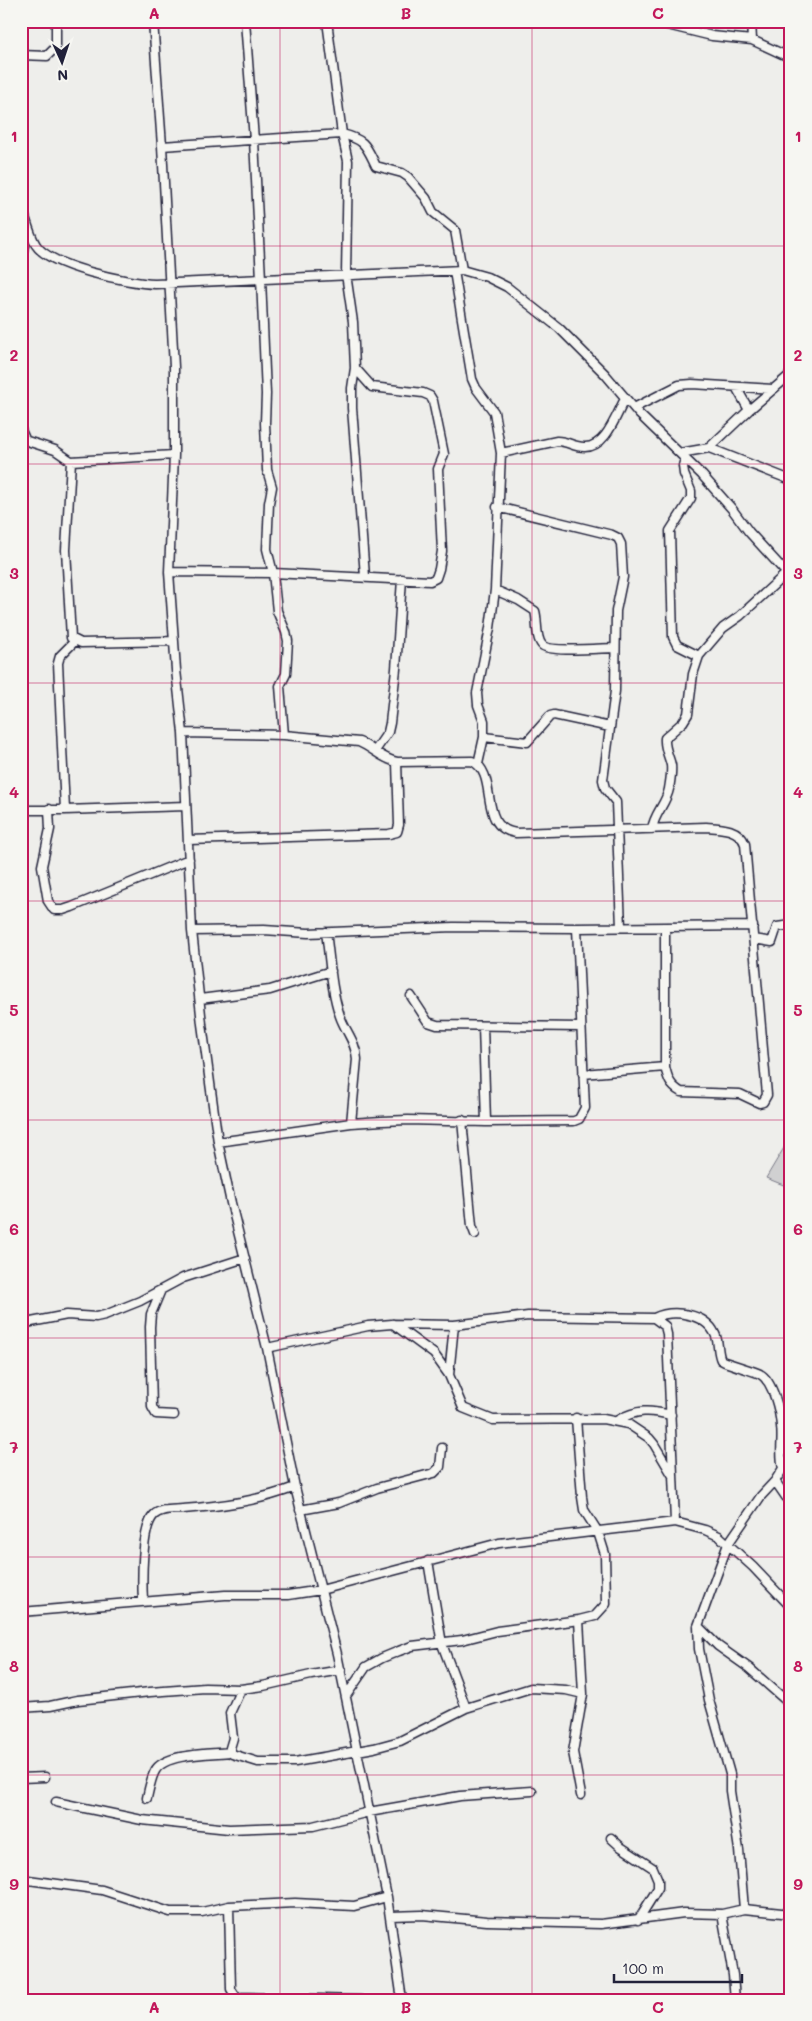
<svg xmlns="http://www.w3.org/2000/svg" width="812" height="2021" font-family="Mali,sans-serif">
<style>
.green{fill:#d0d0d1;stroke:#797986}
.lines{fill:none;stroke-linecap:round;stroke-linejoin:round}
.street-casing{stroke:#22223b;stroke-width:11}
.street{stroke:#f6f6f2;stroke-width:8}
.grid{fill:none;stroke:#c2185b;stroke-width:1;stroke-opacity:0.55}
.neatline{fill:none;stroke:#c2185b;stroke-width:2}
.grid-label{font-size:16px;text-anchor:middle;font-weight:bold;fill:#c2185b}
</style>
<rect width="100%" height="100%" fill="#eeeeeb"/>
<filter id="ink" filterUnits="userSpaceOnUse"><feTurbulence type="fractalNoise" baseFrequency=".02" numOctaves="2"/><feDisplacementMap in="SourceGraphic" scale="10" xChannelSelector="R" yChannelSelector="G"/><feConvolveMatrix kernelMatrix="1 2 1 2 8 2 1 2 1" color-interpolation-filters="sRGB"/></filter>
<g filter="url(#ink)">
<path class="green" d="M791 1136V1188L766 1178Z"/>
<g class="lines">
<defs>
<path id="street" d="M153 21 162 146 174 367V455L169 572 176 670 183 733 192 931 202 1024 218 1142 231 1203 267 1348 295 1487 337 1654 387 1897 402 2000
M245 21 254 140 261 279 266 394 265 423 267 470 272 487 269 503 267 549 273 573 277 611 286 632 288 641 286 674 280 686 284 735
M327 21 342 134 348 161 346 274 353 322 355 368 352 388V408L365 576
M651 21 712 36 752 40 791 58
M751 21 752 40
M21 55 47 56 56 47V21
M162 146 342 134C366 140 366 146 376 166L402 173 408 177 426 198 433 212 455 230 462 270
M21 205C26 218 29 234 36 245 50 267 129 283 155 284L462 270 487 277 507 287 559 328 605 374 639 414 702 475 732 509 749 532 791 578
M21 259 28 227
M454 271 472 379 476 388 494 412 501 453 495 590 490 628 477 693 478 705 484 721V737L478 764
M736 387 749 410
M634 408 679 385 692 384 773 389
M21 430 25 439
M21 439 55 450 71 461 174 455
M709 448 791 480
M501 453 557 441C567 441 574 447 584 447 606 448 616 415 625 399
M680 453 709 448 749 410 791 374
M685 458 683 466 684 474 691 491V498L670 531 673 637 677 645 699 656
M71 461 66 550 71 638 81 643 174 641
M497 507 612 535 618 538 621 544 623 577 616 611 615 691 603 780 605 788 616 802 621 927
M169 572 273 573 430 581 436 578 439 569 442 551 438 469 444 454 433 401 430 396 423 393 372 387 355 368
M495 590 518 600 535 611C538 620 535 637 542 645 549 653 602 648 615 648
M183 733 284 735 359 742C373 748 382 759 397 762L472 761C500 774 476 827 516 833L706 827C721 828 739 828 745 844L767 1095 763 1102 759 1103 740 1094 681 1092C670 1086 668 1079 665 1067V927
M484 737 527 742 550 716 554 715 610 727
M375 751 388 732 390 723 396 669 402 579
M49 809 50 829 42 866 48 901 54 910H63L72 907 189 859
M21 810H65L186 806
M65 810 58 663 60 656 75 641
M652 829C654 814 666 804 669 789 670 782 672 773 671 765 669 756 664 748 665 738L683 722 688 714 693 674 699 656 723 628 740 616 791 569
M188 840 389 834 397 832 399 825 397 762
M192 931 264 930 308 933 453 927 577 928 753 926
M326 932C330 960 331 990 340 1016 345 1031 356 1042 357 1059L351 1123
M754 939 772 942 777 927 791 925
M411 996 428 1022 437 1025 581 1027
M200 999 270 990 331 971
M483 1026 486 1122
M583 1074 665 1067
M462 1120 472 1226 475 1234
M218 1142 351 1123 382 1121 408 1120 486 1122 574 1121 579 1119 585 1108 577 928
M161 1290 151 1314 150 1327 152 1407 156 1414 174 1415
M654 1318C673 1309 705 1313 715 1334 719 1341 717 1352 721 1360 722 1362 754 1371 760 1374 773 1381 780 1412 781 1426 783 1440 779 1454 783 1468
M21 1324 67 1315 96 1317 105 1315 140 1301 183 1278 245 1258
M393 1324 434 1354 449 1375 463 1408 493 1420 603 1419 628 1424 649 1438 654 1444 673 1476
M267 1348 368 1326 392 1324 454 1325 528 1316 654 1318 665 1326 667 1334 675 1522
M449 1375 454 1325
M618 1420C637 1409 650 1410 671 1415
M775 1481 786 1497 791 1501
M300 1510 339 1503 377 1488 434 1473 440 1467 442 1448
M428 1561 442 1644 466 1708
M143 1601C142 1583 141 1528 154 1515 161 1508 173 1510 183 1509 221 1506 259 1501 295 1487
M21 1612 225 1595H288L321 1590 499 1543 675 1522 705 1530 719 1536 753 1567 791 1607
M698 1626 718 1646 749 1668 791 1705
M241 1689 230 1713 233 1738 230 1748 232 1754 258 1762H295L374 1748 400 1741 466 1708 531 1688 566 1690 583 1694 579 1620
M346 1696 366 1667 382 1658 399 1651 412 1646 462 1640 497 1631 579 1620 595 1616 606 1604 605 1554 598 1532 584 1510 582 1497 576 1418
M21 1708 50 1706 78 1700 150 1692 205 1688 241 1689 263 1686 311 1675 341 1670
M21 1778 45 1777
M581 1795 573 1752 583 1694
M147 1798C149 1789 151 1778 155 1771 164 1753 212 1754 230 1752
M56 1802 142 1820 229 1829 313 1826 369 1812 460 1796 532 1791
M611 1838 621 1847 653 1868 658 1880V1888L638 1920
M21 1879 102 1890 170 1912H202L229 1906 295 1903 354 1906 387 1897
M229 1906 231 1989 236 1997 361 2000
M744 1909 739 1850 730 1791V1774L709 1700 699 1649 698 1626 728 1544 761 1496 775 1481 791 1456
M722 1914 733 1975 735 2000
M390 1916 422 1915 487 1921 601 1924 684 1913 722 1914 744 1909 791 1914"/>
</defs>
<use href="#street" class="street-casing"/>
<use href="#street" class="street"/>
</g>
</g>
<path class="grid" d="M280 21V2000M532 21V2000M21 246H791M21 464H791M21 683H791M21 901H791M21 1120H791M21 1338H791M21 1557H791M21 1775H791"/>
<rect width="812" height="2021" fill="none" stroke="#f6f6f2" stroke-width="55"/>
<g transform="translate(62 62) rotate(177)" stroke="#f6f6f2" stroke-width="4" paint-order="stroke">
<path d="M0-4L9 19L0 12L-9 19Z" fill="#22223b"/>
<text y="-8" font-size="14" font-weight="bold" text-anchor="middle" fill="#22223b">N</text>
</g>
<path d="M614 1974v8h128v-8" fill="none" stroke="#22223b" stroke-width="2.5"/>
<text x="622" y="1974" font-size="15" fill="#22223b" stroke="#f6f6f2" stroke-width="4" paint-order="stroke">100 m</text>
<rect x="28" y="28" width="756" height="1966" class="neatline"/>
<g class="grid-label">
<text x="154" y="19">A</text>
<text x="406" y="19">B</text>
<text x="658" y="19">C</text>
<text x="14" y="142">1</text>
<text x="798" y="142">1</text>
<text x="14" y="361">2</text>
<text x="798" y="361">2</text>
<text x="14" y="579">3</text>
<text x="798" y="579">3</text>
<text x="14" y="798">4</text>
<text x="798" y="798">4</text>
<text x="14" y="1016">5</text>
<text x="798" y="1016">5</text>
<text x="14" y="1235">6</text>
<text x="798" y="1235">6</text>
<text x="14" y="1453">7</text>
<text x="798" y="1453">7</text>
<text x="14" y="1672">8</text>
<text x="798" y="1672">8</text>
<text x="14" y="1890">9</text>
<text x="798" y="1890">9</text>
<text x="154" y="2013">A</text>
<text x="406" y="2013">B</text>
<text x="658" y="2013">C</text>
</g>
</svg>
